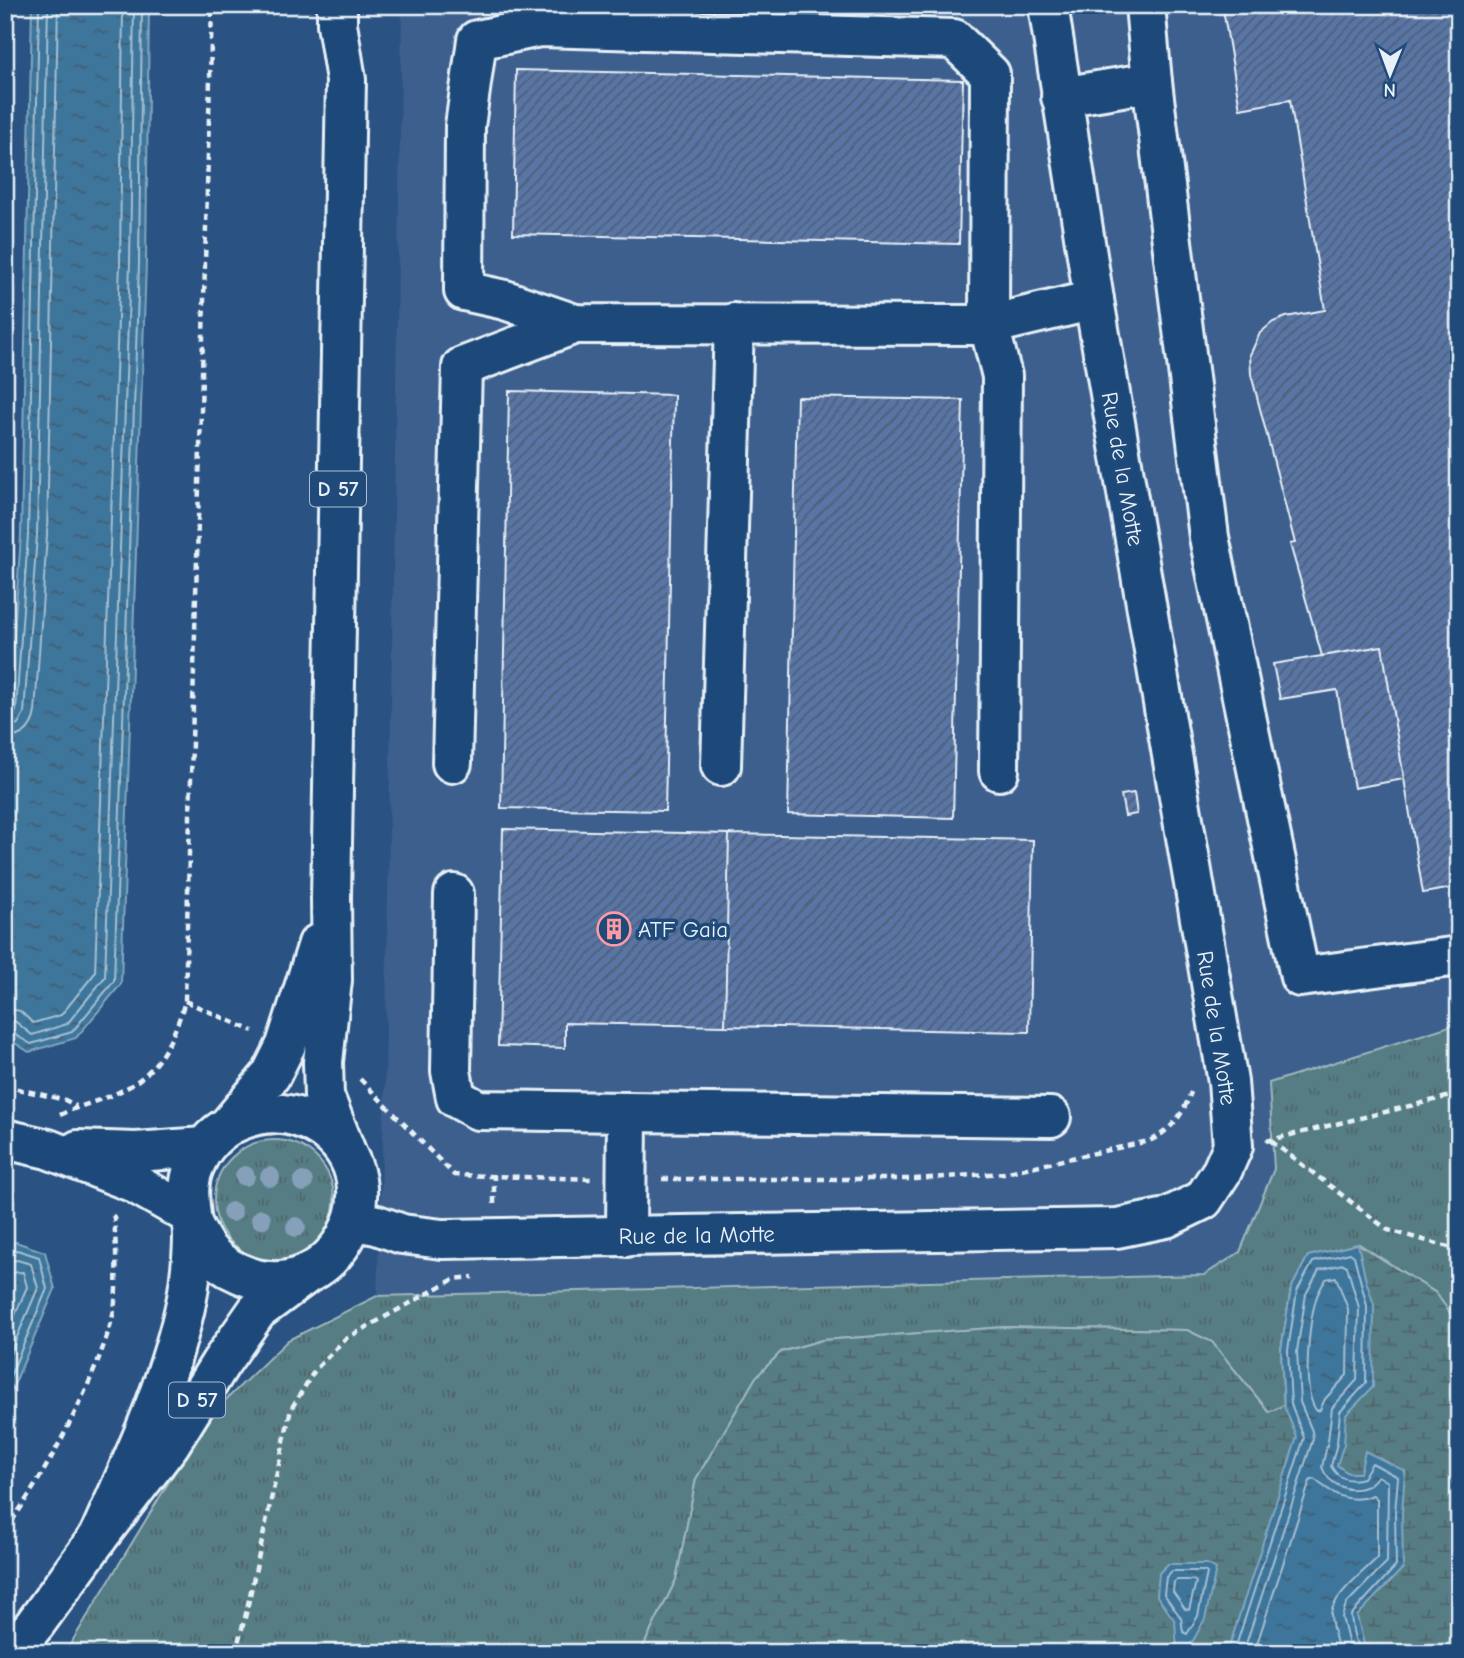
<svg xmlns="http://www.w3.org/2000/svg" width="1464" height="1658" font-family="'Comic Neue',sans-serif">
<style>
.built{fill:#3c5f8e}
.grass{fill:url(#grass-tufts);stroke:#9fb7be;stroke-width:2}
.wetland{fill:url(#wetland-marsh);stroke:#9fb7be;stroke-width:2}
.water{fill:url(#water-ripples);stroke:#82a7c0;stroke-width:2}
.lines{fill:none;stroke-linecap:round;stroke-linejoin:round}
.shore{stroke:#a4bfd3;stroke-width:2}
.building{fill:url(#building-hatch);stroke:#e8f1f8;stroke-width:2}
.minor-casing{stroke:#e8f1f8;stroke-width:44}
.major-casing{stroke:#e8f1f8;stroke-width:44}
.path{stroke:#e8f1f8;stroke-width:4.5;stroke-dasharray:7 5;stroke-linecap:butt}
.minor{stroke:#1f4a7a;stroke-width:38}
.major{stroke:#1f4a7a;stroke-width:38}
.tree{fill:#86a0ba}
.labels{text-anchor:middle;stroke-width:7;stroke-linejoin:round;paint-order:stroke}
.shield{fill:#1f4a7a;stroke:#acbfd2;stroke-width:2}
.shield-label{font-size:21px;font-weight:bold;fill:#e8f1f8}
.street-label{font-size:23px;fill:#e8f1f8;stroke:#1f4a7a}
.poi-label{font-size:23px;fill:#e8f1f8;stroke:#1f4a7a;text-anchor:start}
</style>
<defs>
<pattern id="grass-tufts" width="24" height="20" patternUnits="userSpaceOnUse" patternTransform="scale(1.75)"><rect width="24" height="20" fill="#567d84"/><path d="M3 7l-1-3M5 7V3M7 7l1-3M15 17l-1-3M17 17v-4M19 17l1-3" fill="none" stroke="#4f656a"/></pattern>
<pattern id="wetland-marsh" width="20" height="14" patternUnits="userSpaceOnUse" patternTransform="scale(1.75)"><rect width="20" height="14" fill="#567d84"/><path d="M1 5h8M5 5V1M11 12h8M15 12V8" fill="none" stroke="#4f656a"/></pattern>
<pattern id="water-ripples" width="26" height="14" patternUnits="userSpaceOnUse" patternTransform="scale(1.75)"><rect width="26" height="14" fill="#3e759b"/><path d="M2 4q2-2 4 0t4 0M15 11q2-2 4 0t4 0" fill="none" stroke="#425e72"/></pattern>
<pattern id="building-hatch" width="6" height="6" patternUnits="userSpaceOnUse" patternTransform="scale(1.75)"><rect width="6" height="6" fill="#5875a5"/><path d="M-1 1l2-2M0 6l6-6M5 7l2-2" fill="none" stroke="#4f5e78"/></pattern>
</defs>
<rect width="100%" height="100%" fill="#2a5282"/>
<filter id="ink" filterUnits="userSpaceOnUse"><feTurbulence type="fractalNoise" baseFrequency=".0143" numOctaves="2"/><feDisplacementMap in="SourceGraphic" scale="14" xChannelSelector="R" yChannelSelector="G"/><feConvolveMatrix kernelMatrix="1 2 1 2 8 2 1 2 1" color-interpolation-filters="sRGB"/></filter>
<g filter="url(#ink)">
<path class="built" d="M402 5H1459V1023L1269 1083 1274 1169 1240 1252 1204 1275 377 1296 385 1082Z"/>
<path class="grass" d="M1459 1023V1326L1436 1293 1359 1244 1291 1289 1281 1350 1284 1406 1269 1412 1212 1342 1187 1330 1006 1327 822 1340 781 1352 756 1377 696 1479 676 1580 640 1653H65L209 1416 288 1340 377 1296 1204 1275 1240 1252 1274 1169 1269 1083Z
M214 1200a60 60 0 1 1 120 0a60 60 0 1 1-120 0Z"/>
<path class="wetland" d="M1358 1244 1436 1293 1459 1326V1653H640L676 1580 696 1479 756 1377 781 1352 822 1340 1006 1327 1187 1330 1212 1342 1269 1412 1284 1405 1281 1350 1291 1289 1308 1256Z"/>
<path class="water" d="M32 5H149L146 263 121 984 76 1038 29 1052 10 1040 5 1027V761L21 535Z
M16 1242 45 1252 55 1289 5 1406V1247Z
M1358 1244 1365 1277 1374 1305 1373 1387 1346 1415 1344 1444 1337 1465 1348 1473H1360L1365 1451 1405 1471 1402 1513 1403 1568 1357 1616 1364 1644 1402 1653H1168V1650L1177 1649 1175 1621 1157 1596 1159 1573 1168 1564H1207L1216 1569 1205 1619 1189 1648 1230 1644 1297 1437 1284 1406 1281 1350 1291 1289 1308 1256Z"/>
<g class="lines">
<path class="shore" d="M5 719 12 717 16 711 28 535 39 5
M5 728 18 724 24 713 37 535 48 5
M5 738C22 738 32 729 35 712L47 535 58 5
M5 1008 20 1011 33 1023 61 1015 95 973 120 262 123 5
M5 1019 16 1022 32 1035 67 1024 105 977 130 263 134 5
M5 1028 12 1029 17 1036 31 1044 72 1032 114 981 139 263 142 5
M5 1253 17 1250 39 1257 47 1289 5 1388
M5 1262 17 1260 31 1264 38 1288 5 1365
M5 1273 23 1272 27 1287 5 1338
M1336 1277 1348 1309 1347 1375 1325 1399 1320 1410 1317 1411C1301 1393 1309 1323 1316 1299 1318 1292 1322 1286 1326 1279Z
M1172 1571H1204L1207 1573 1198 1616 1187 1634 1183 1632 1181 1618 1164 1594 1166 1577Z
M1177 1580H1193L1196 1582 1189 1610 1185 1609 1173 1592 1174 1582Z
M1215 1653 1231 1651 1236 1646 1304 1438 1291 1404 1288 1350 1297 1291 1313 1262 1350 1253 1354 1256 1367 1306 1366 1383 1340 1412 1337 1443 1331 1466C1338 1479 1350 1482 1363 1478L1372 1463 1398 1477 1395 1513 1396 1566 1351 1615C1353 1632 1353 1649 1372 1653
M1243 1653 1313 1439 1312 1431 1300 1402 1297 1351 1306 1294 1319 1270 1343 1264 1347 1266 1359 1308 1357 1380 1332 1408 1328 1441 1322 1467C1328 1484 1348 1494 1365 1487 1371 1485 1374 1480 1378 1476L1388 1482 1387 1562 1346 1604 1342 1617 1351 1653
M1254 1653 1310 1481 1314 1479C1333 1494 1348 1505 1373 1495L1377 1499V1558C1364 1572 1333 1595 1331 1614 1331 1626 1336 1641 1340 1653"/>
</g>
<path class="building" d="M1243 5H1459V887L1423 893 1382 646 1322 656 1290 544 1295 543 1251 374 1250 355 1260 333 1273 322 1286 317 1325 310 1290 100 1240 109 1223 9Z
M516 70 963 80 959 244 513 234Z
M509 391 674 395 665 811 501 808Z
M797 397 963 400 953 818 788 814Z
M1382 646 1404 779 1354 788 1337 690 1280 699 1273 664Z
M1134 793 1137 814 1125 816 1121 795Z
M503 829 729 834 725 1026 565 1023V1048L498 1046Z
M729 834 1033 840 1029 1032 725 1026Z"/>
<g class="lines">
<defs>
<g id="minor">
<path d="M1145 5 1152 82 1209 537 1300 977 1459 956"/>
<path d="M1061 97 1152 82"/>
<path d="M452 763 462 367 575 324"/>
<path d="M721 766 734 323"/>
<path d="M999 771 1002 376 989 325 990 74 954 39 540 27 477 40 465 126 464 291 505 300 575 324 989 325 1094 300"/>
<path d="M454 894 451 1071 456 1098 478 1110 627 1112 626 1237"/>
<path d="M627 1112 1051 1117"/>
<path d="M5 1139 48 1149 132 1182 190 1215"/>
<path d="M78 1150 136 1152 204 1147"/>
<path id="s1" d="M354 1221 377 1225 402 1234 442 1239 1117 1228 1166 1218 1203 1200 1222 1171 1233 1146 1228 1082 1094 300 1048 5"/>
</g>
<path id="major" d="M337 5V24L346 80 331 898 332 980 323 1062 324 1096 348 1157
M229 1125 271 1075 286 1045 318 944
M99 1536C133 1459 170 1382 187 1298 190 1281 195 1240 192 1224 190 1205 186 1186 194 1167 203 1144 218 1129 241 1120 268 1109 296 1112 321 1128 404 1184 330 1315 239 1273 227 1268 214 1259 206 1248 201 1241 197 1233 193 1225
M11 1653 35 1624 99 1536 170 1444 220 1364 257 1311 304 1276"/>
</defs>
<use href="#minor" class="minor-casing"/>
<use href="#major" class="major-casing"/>
<path class="path" d="M185 1001 253 1031
M360 1079 454 1175 594 1179
M5 1086 65 1100 76 1106
M60 1115C82 1104 109 1099 130 1086 161 1067 175 1035 185 1001L212 5
M1266 1141 1459 1094
M1271 1141 1388 1230 1459 1250
M662 1179H915L1004 1173 1149 1141C1171 1131 1183 1115 1191 1092
M494 1204V1175
M5 1531C45 1475 94 1385 112 1319 119 1292 116 1246 114 1217L110 1213
M235 1653 245 1618 291 1409 315 1370 345 1339 454 1279 473 1277"/>
<use href="#minor" class="minor"/>
<use href="#major" class="major"/>
</g>
<g class="tree">
<circle cx="245" cy="1176" r="10"/>
<circle cx="270" cy="1177" r="10"/>
<circle cx="303" cy="1182" r="10"/>
<circle cx="232" cy="1212" r="10"/>
<circle cx="261" cy="1219" r="10"/>
<circle cx="296" cy="1227" r="10"/>
</g>
</g>
<defs>
<symbol id="building-ring" viewBox="-11 -11 22 22"><circle r="9.5" fill="#1f4a7a" stroke="#ff9aa2" stroke-width="1.5"/><path d="M-4-6H4V6H1V3H-1V6H-4ZM-2.5-4.3h1.7v1.8h-1.7ZM.8-4.3h1.7v1.8H.8ZM-2.5-1h1.7V.8h-1.7ZM.8-1h1.7V.8H.8Z" fill="#ff9aa2"/></symbol>
</defs>
<g fill-rule="evenodd">
<use href="#building-ring" x="595" y="910" width="38" height="38"/>
</g>
<g class="labels">
<g class="shield">
<rect x="310" y="471.5" width="56" height="35" rx="5"/>
<rect x="169" y="1382.5" width="56" height="35" rx="5"/>
</g>
<g class="shield-label">
<text x="338" y="496">D 57</text>
<text x="197" y="1407">D 57</text>
</g>
<g class="street-label">
<text transform="translate(1123 469) rotate(80)" y="8">Rue de la Motte</text>
<text transform="translate(1217 1028) rotate(81)" y="8">Rue de la Motte</text>
<text dy="8" stroke="none"><textPath href="#s1" startOffset="345">Rue de la Motte</textPath></text>
</g>
<g class="poi-label">
<text x="638" y="937">ATF Gaia</text>
</g>
</g>
<rect width="1464" height="1658" fill="none" stroke="#1f4a7a" stroke-width="28"/>
<rect x="14" y="14" width="1436" height="1630" fill="none" stroke="#e8f1f8" stroke-width="2.5" filter="url(#ink)"/>
<g transform="translate(1390 74) rotate(181)" stroke="#1f4a7a" stroke-width="5" paint-order="stroke">
<path d="M0-5L12 26L0 18L-12 26Z" fill="#e8f1f8"/>
<text y="-10" font-size="19" font-weight="bold" text-anchor="middle" fill="#e8f1f8">N</text>
</g>
</svg>
